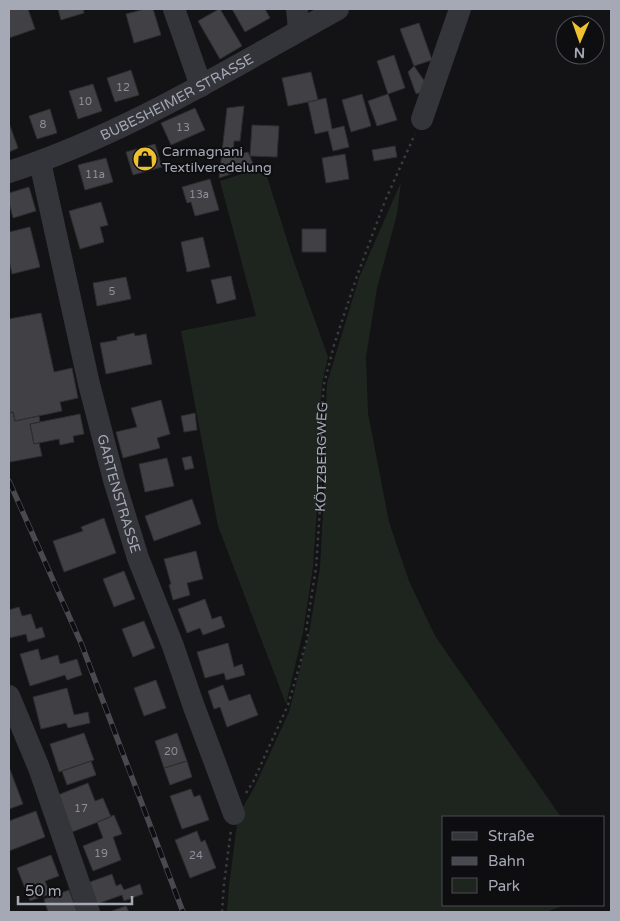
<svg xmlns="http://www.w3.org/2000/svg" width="620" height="921" font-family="'Varela Round',sans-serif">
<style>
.green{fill:#1e251f}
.building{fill:#404045;stroke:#2e2d31}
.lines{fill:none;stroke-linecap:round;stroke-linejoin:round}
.path{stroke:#3a3c41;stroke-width:2.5;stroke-dasharray:2.5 4;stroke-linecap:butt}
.minor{stroke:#34353a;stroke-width:22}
.rail-casing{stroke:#494a51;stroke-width:5.5}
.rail{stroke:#0e0e10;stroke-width:4;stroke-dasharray:11;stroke-linecap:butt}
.labels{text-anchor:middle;stroke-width:4;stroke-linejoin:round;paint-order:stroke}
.number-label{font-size:11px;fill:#8c8e99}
.street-label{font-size:14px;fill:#a5a8b5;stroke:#0e0e10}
.poi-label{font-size:14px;fill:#a5a8b5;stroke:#0e0e10;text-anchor:start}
</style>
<rect width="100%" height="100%" fill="#131315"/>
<path class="green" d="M264 167 293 259 328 357 322 384 319 422 318 493 313 567 303 632 286 704 218 526 181 331 256 316 220 181Z
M401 182 397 214 377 288 366 357 368 413 389 522 409 581 435 636 561 817H444V905H565L546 912H227L229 886 238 816 255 786 289 712 309 633 320 568 324 494 325 422 327 383 359 278Z"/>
<path class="building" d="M9 9H28L35 29 9 38Z
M58 9H83L84 13 61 20Z
M145 9H153L161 35 134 43 126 14Z
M219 9H220L242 46 220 59 198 21Z
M232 9H265L270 18 245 32Z
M419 23 432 60 414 66 400 29Z
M394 55 405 88 388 94 377 61Z
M414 66 430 89 416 94 408 72Z
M131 70 139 95 115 102 107 78Z
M311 72 318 100 288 106 282 78Z
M93 84 102 111 78 119 69 91Z
M362 94 371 126 351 132 342 100Z
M388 94 397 120 377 126 368 101Z
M326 98 332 129 344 126 349 147 333 151 328 131 315 134 308 102Z
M244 106 240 141H234L233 156 248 152 254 166 219 178 227 108Z
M195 108 205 130 171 145 161 123Z
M50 109 57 133 37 139 29 116Z
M9 123 18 148 9 152Z
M252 125 279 126 277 157 250 156Z
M155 144 162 167 133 175 126 152Z
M395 146 397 157 374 161 372 150Z
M345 154 349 179 326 183 322 158Z
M106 158 113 182 85 190 78 165Z
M210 179 219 210 195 216 191 202 187 203 182 187Z
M29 187 36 211 13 218 9 202V193Z
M101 202 108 225 100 227 104 242 80 249 69 211Z
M30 227 40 267 12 274 9 260V232Z
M302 229H326V252H302Z
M203 237 210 267 187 272 181 242Z
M231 276 236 299 217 304 211 280Z
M126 277 131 299 97 306 93 283Z
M41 313 54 372 72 368 78 398 60 402 62 411 15 421 13 412 9 413V319Z
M134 333 135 336 146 334 152 364 106 374 100 343 117 340V337Z
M161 400 170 434 157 438 160 448 123 458 116 432 137 427 131 408Z
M13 412 15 421 39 416 40 422 30 424 34 444 39 443 42 456 10 462 9 459V413Z
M195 413 197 430 184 432 181 416Z
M80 414 84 434 73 436 74 442 60 445 59 439 34 444 30 424Z
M191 456 194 468 185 470 182 458Z
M167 458 174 486 145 492 139 464Z
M192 499 201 524 154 541 145 516Z
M104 518 116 553 64 572 53 541 83 531 81 527Z
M196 551 203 579 187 583 190 595 173 600 169 585 171 584 164 559Z
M124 571 135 599 114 607 103 579Z
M205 599 212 619 221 616 225 627 203 635 200 628 187 633 178 609Z
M19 607 22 616 31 614 36 629 42 627 45 637 28 642 26 634 9 638V610Z
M144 621 155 648 133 657 122 629Z
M228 643 234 667 242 664 245 675 226 680 224 673 205 678 197 652Z
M38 649 41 660 58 655 60 664 77 659 82 675 67 680 65 675 30 686 20 654Z
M156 680 166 708 144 716 134 688Z
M223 685 229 701 250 694 258 715 227 727 220 707 214 709 208 691Z
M67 688 74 715 88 712 90 723 68 728 66 723 41 729 33 697Z
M84 733 94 760 59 772 50 744Z
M177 733 187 761 164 768 155 741Z
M91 761 96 775 67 785 62 771Z
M187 761 192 777 170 785 164 768Z
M9 767 23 804 9 809Z
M88 783 95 801 103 798 111 817 72 832 58 795Z
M191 789 194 797 200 795 209 820 182 829 170 796Z
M36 811 45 837 9 851V821Z
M114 815 122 834 113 837 121 860 93 871 83 846 103 838 97 822Z
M197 831 201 842 205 840 216 868 190 878 175 840Z
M51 855 59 876 45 881 50 894 30 901 17 868Z
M112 874 116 886 121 884 124 890 140 884 143 894 124 901 122 895 97 904 90 882Z
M69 890 77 911 74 912H48L44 899Z
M126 906 129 912H109Z"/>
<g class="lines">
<g class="path">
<path id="s1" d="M246 793 253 782 288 705 308 636 306 631 316 568 321 493V422L324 384 334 345 357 276 385 201 415 134"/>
<path d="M222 912 224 884 231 830"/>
</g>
<g class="minor">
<path d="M174 9 201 86"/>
<path d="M297 9 299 30"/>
<path d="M422 119 460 9"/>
<path id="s2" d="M40 162 89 384 114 480 138 558 173 646 194 707 214 760 234 814"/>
<path id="s3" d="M9 172C126 134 231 68 338 9"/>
<path d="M9 696 39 768 89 912"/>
</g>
<defs>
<path id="rail" d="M9 481 81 643 183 912"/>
</defs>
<use href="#rail" class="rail-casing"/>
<use href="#rail" class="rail"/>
</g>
<defs>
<symbol id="shop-disc" viewBox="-11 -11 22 22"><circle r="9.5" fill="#efc131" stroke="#0e0e10"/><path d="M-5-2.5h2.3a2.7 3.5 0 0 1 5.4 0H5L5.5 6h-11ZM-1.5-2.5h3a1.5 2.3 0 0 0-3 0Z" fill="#111"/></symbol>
</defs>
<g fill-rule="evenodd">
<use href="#shop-disc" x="131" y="145" width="28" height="28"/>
</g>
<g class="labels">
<g class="number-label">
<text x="123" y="91">12</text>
<text x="85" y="105">10</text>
<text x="43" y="128">8</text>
<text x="183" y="131">13</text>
<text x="95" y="178">11a</text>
<text x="199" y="198">13a</text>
<text x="112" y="295">5</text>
<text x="171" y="755">20</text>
<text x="81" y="812">17</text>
<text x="101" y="857">19</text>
<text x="196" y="859">24</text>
</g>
<g class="street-label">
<text dy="5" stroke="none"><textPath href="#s3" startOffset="184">BUBESHEIMER STRASSE</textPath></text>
<text dy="5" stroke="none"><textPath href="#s1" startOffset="350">KÖTZBERGWEG</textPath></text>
<text dy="5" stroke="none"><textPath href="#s2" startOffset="341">GARTENSTRASSE</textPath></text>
</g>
<g class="poi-label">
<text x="162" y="156">Carmagnani<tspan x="162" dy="16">Textilveredelung</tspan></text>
</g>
</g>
<rect width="620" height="921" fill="none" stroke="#a5a8b5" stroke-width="20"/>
<rect x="442" y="816" width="162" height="90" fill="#0e0e10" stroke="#4a4c52"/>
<rect x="452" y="832" width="25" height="8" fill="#34353a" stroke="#4a4c52"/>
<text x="488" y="841" font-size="15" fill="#a5a8b5">Straße</text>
<rect x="452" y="857" width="25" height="8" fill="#494a51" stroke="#4a4c52"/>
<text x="488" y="866" font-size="15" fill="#a5a8b5">Bahn</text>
<rect x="452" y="878" width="25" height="15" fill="#1e251f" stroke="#4a4c52"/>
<text x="488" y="891" font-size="15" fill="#a5a8b5">Park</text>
<g transform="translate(580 40) rotate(182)"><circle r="24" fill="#0e0e10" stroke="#4a4c52"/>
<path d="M0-4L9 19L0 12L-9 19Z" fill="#efc131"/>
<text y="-8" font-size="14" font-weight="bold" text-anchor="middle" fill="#a5a8b5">N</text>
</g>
<path d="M18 896v8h114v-8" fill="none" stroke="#a5a8b5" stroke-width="2.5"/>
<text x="25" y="896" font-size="15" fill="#a5a8b5" stroke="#0e0e10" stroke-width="4" paint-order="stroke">50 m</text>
</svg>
